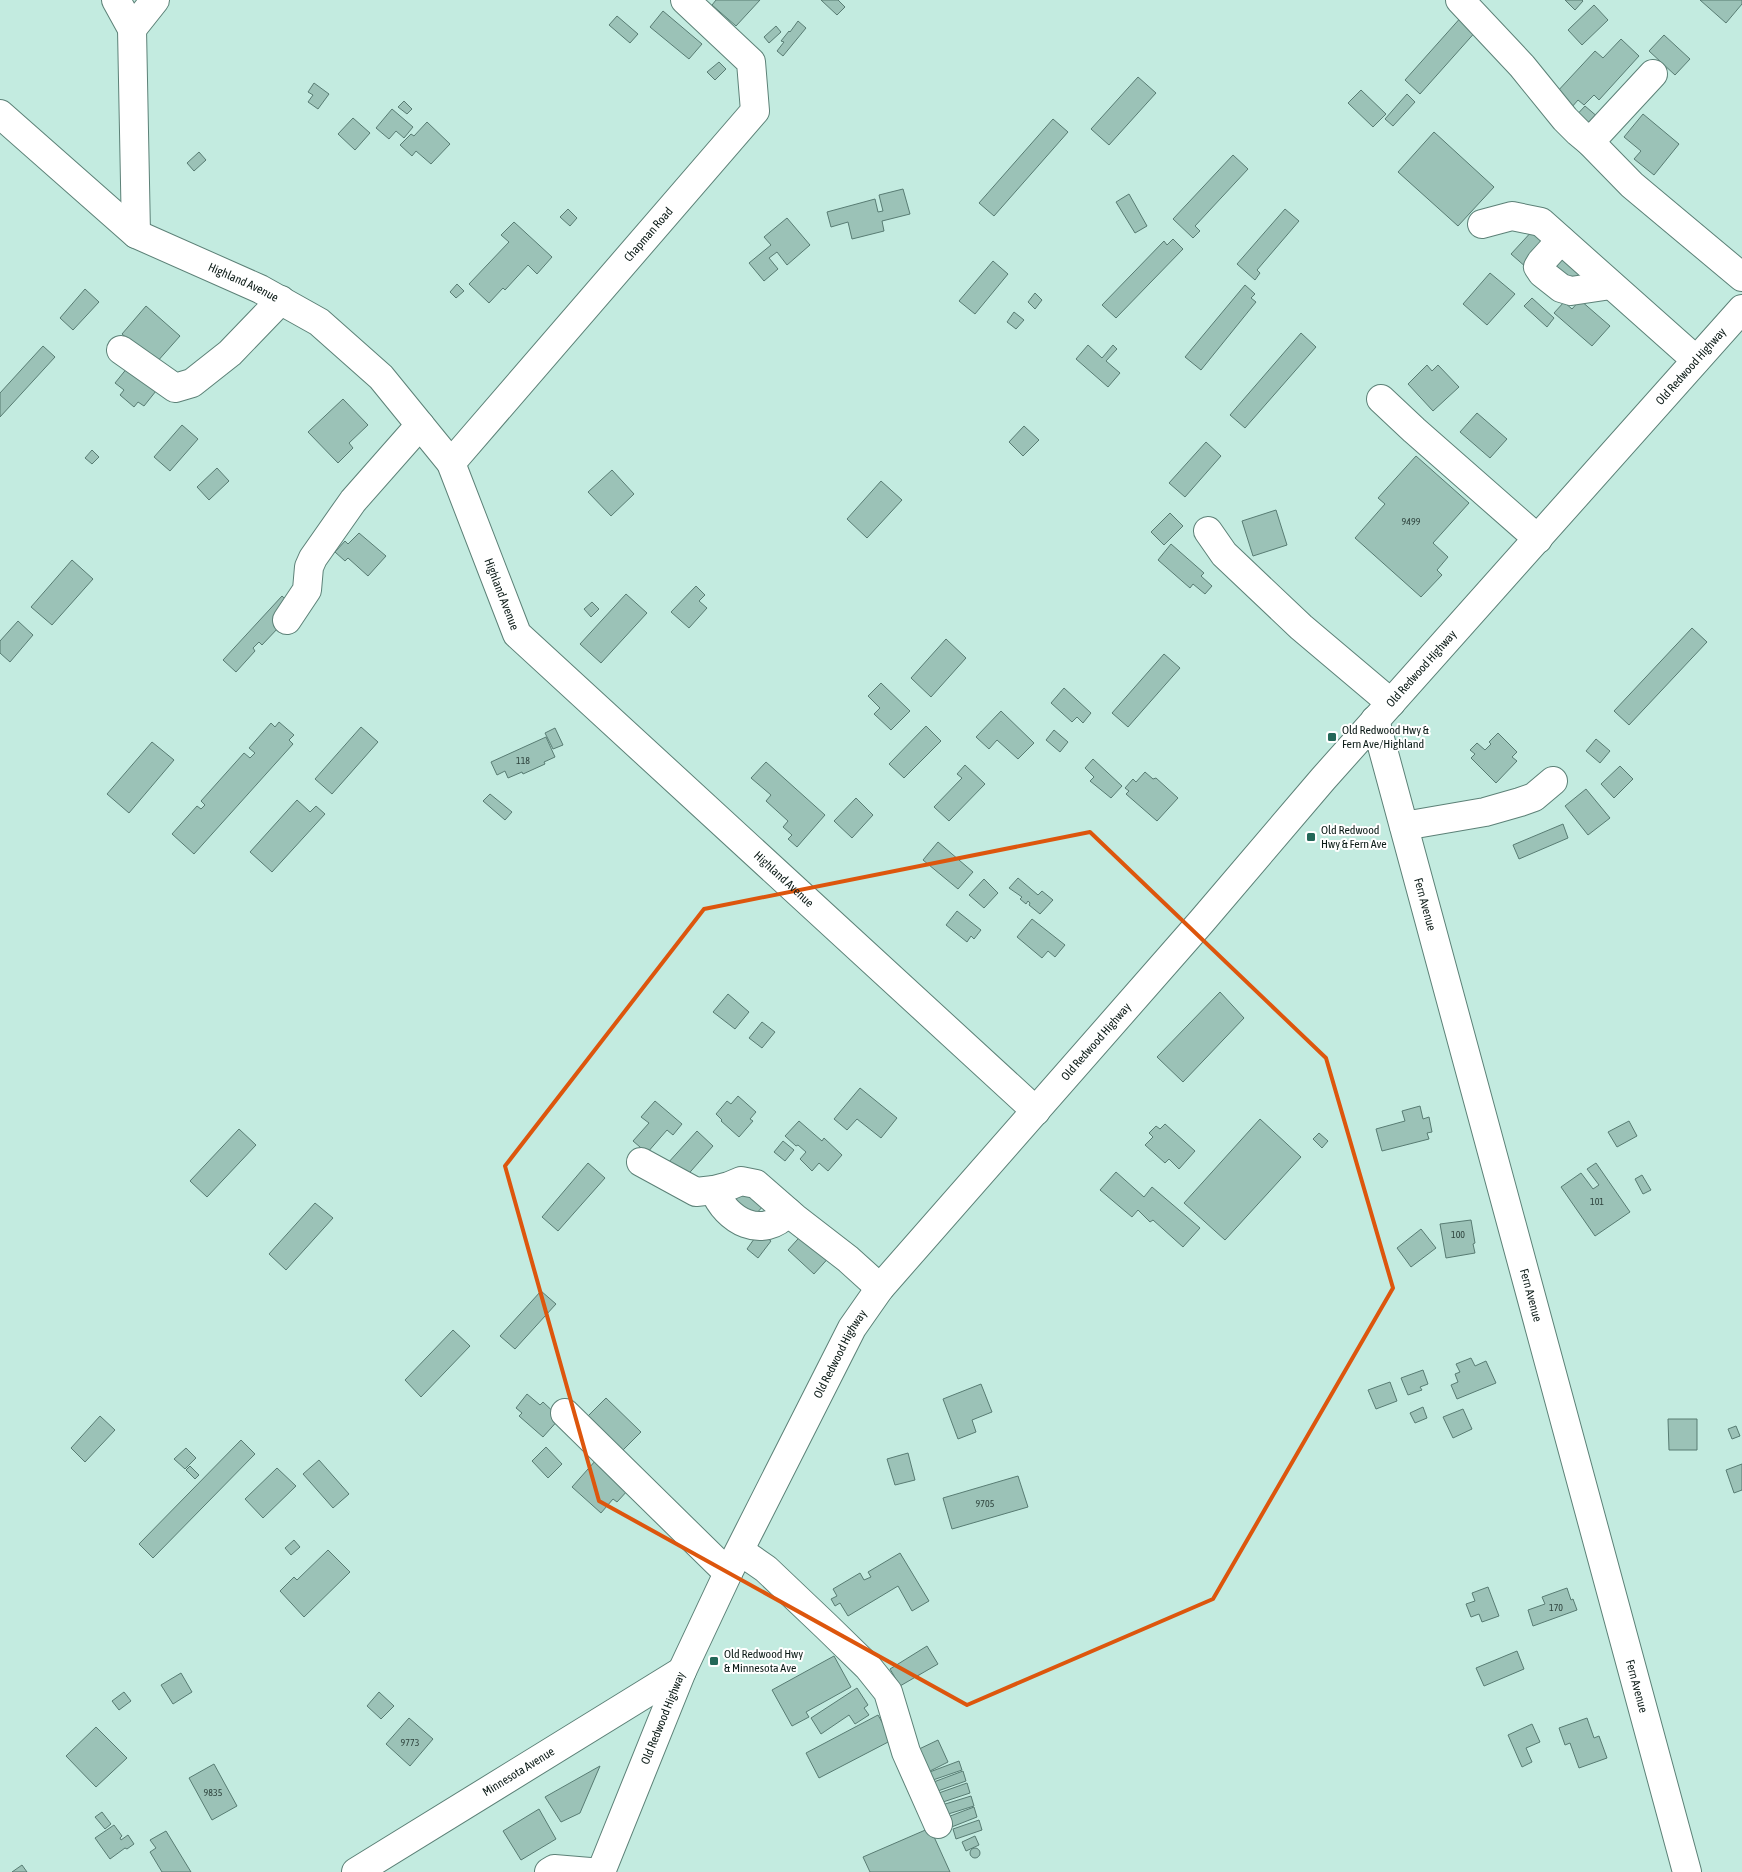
<svg xmlns="http://www.w3.org/2000/svg" width="1742" height="1872" font-family="'Asap Condensed',sans-serif">
<style>
.building{fill:#9bc2b7;stroke:#587c73}
.lines{fill:none;stroke-linecap:round;stroke-linejoin:round}
.minor-casing{stroke:#5c8177;stroke-width:30}
.major-casing{stroke:#5c8177;stroke-width:30}
.minor{stroke:#fff;stroke-width:28}
.major{stroke:#fff;stroke-width:28}
.marked{fill:none;stroke:#dd560d;stroke-width:4;stroke-linejoin:round}
.poi-dot{fill:#236758;stroke:#fff;stroke-width:2}
.labels{text-anchor:middle;stroke-width:4;stroke-linejoin:round;paint-order:stroke}
.number-label{font-size:10px;fill:#30453f}
.street-label{font-size:12px;fill:#0c1b17;stroke:#fff}
.poi-label{font-size:12px;fill:#0c1b17;stroke:#fff;text-anchor:start}
</style>
<rect width="100%" height="100%" fill="#c3ebe0"/>
<path class="building" d="M716 0H760L736 26 712 5Z
M821 0H838L845 7 837 15Z
M1565 0H1582L1583 1 1575 10Z
M1700 0H1742V4L1726 23Z
M1594 5 1608 20 1582 45 1568 30Z
M663 11 702 44 689 59 650 27Z
M1463 15 1478 29 1420 94 1405 80Z
M617 16 638 34 630 43 609 25Z
M798 21 806 28 783 56 777 51 784 42 781 41 789 31 790 32Z
M776 26 781 32 769 43 764 37Z
M1664 35 1690 59 1675 75 1649 51Z
M1621 39 1639 56 1599 100 1594 95 1584 105 1578 100 1571 108 1555 94 1595 51 1603 58Z
M719 62 726 69 715 80 707 72Z
M1138 77 1156 93 1109 145 1091 129Z
M314 83 329 94 318 109 308 102 313 95 308 92Z
M1361 90 1386 114 1373 127 1348 103Z
M1407 94 1415 102 1393 126 1385 119Z
M404 101 412 109 407 114 398 107Z
M1585 106 1599 118 1586 132 1572 120Z
M392 109 413 127 404 138 396 131 389 139 376 128Z
M1643 114 1679 144 1654 175 1634 159 1641 151 1624 137Z
M353 118 370 133 355 150 338 134Z
M1053 119 1068 132 994 216 979 203Z
M427 122 450 144 431 164 416 151 412 156 400 145 411 134 414 136Z
M1434 132 1494 187 1458 226 1398 172Z
M199 152 206 160 194 171 187 163Z
M1233 155 1248 169 1195 226 1200 231 1193 238 1173 219Z
M903 189 910 214 882 221 884 231 852 239 848 222 831 227 827 212 875 199 878 212 883 211 879 195Z
M1129 194 1147 226 1135 233 1116 202Z
M568 209 577 218 570 226 560 217Z
M1285 209 1299 221 1257 270 1260 273 1255 280 1237 264Z
M787 218 810 245 787 265 777 252 769 258 778 269 764 281 749 263 771 245 764 237Z
M514 222 552 257 537 274 528 265 505 290 503 288 489 303 469 284 509 242 501 235Z
M1534 229 1549 243 1527 268 1511 254Z
M1173 239 1183 249 1116 318 1102 305 1164 241 1167 245Z
M1561 255 1586 276 1573 290 1548 269Z
M993 261 1008 274 975 314 959 301Z
M1490 273 1515 294 1487 325 1463 304Z
M457 284 464 291 456 298 450 292Z
M1245 285 1255 294 1251 298 1256 302 1201 370 1185 357Z
M85 289 99 302 73 330 60 318Z
M1035 293 1042 300 1035 309 1028 302Z
M1532 298 1554 318 1547 327 1524 306Z
M1580 300 1610 326 1592 346 1554 313 1564 302 1572 309Z
M146 306 180 336 156 363 122 334Z
M1014 312 1024 320 1016 329 1007 322Z
M1301 333 1316 347 1245 428 1230 415Z
M1088 345 1102 358 1113 345 1117 349 1106 361 1120 373 1108 387 1076 359Z
M43 346 55 357 0 417V393Z
M1427 365 1432 371 1438 365 1459 387 1433 411 1408 384Z
M128 367 156 391 144 406 138 402 134 407 120 395 124 390 115 383Z
M343 399 368 425 349 443 353 448 338 463 308 432Z
M1477 413 1507 439 1490 458 1460 432Z
M182 425 198 439 170 471 154 457Z
M1024 426 1039 440 1023 456 1009 442Z
M1206 442 1221 456 1185 497 1169 483Z
M92 450 99 457 92 464 85 458Z
M1416 456 1469 503 1433 543 1448 557 1437 570 1442 575 1421 597 1355 538 1385 504 1378 498Z
M217 468 229 481 209 500 197 487Z
M612 470 634 494 611 516 588 492Z
M881 481 902 500 867 538 847 519Z
M1276 510 1287 545 1253 556 1242 521Z
M1170 513 1183 526 1164 545 1151 532Z
M359 533 386 556 368 576 348 558 345 561 335 552 345 541 348 544Z
M1171 544 1204 573 1201 576 1212 586 1205 594 1193 584 1190 588 1158 560Z
M72 560 93 579 52 625 31 607Z
M696 586 705 595 699 601 707 608 689 628 671 612Z
M626 594 647 613 601 663 580 644Z
M282 596 296 609 262 645 259 642 253 648 255 651 236 672 223 660Z
M592 602 599 609 591 617 584 609Z
M18 621 33 635 10 662 0 653V641Z
M1692 628 1707 642 1629 725 1614 711Z
M946 639 966 658 931 697 911 678Z
M1164 654 1180 668 1128 727 1112 713Z
M881 683 910 711 891 730 874 714 880 708 868 696Z
M1064 688 1091 713 1083 723 1077 717 1072 722 1051 703Z
M1001 711 1034 743 1018 759 997 740 989 749 976 737Z
M279 722 294 735 289 740 293 744 194 854 172 834 197 806 201 809 205 805 201 801 244 753 250 758 255 753 249 748 271 723 275 727Z
M926 726 941 741 904 778 889 764Z
M361 727 378 742 332 794 315 779Z
M555 728 563 745 553 749 545 733Z
M1054 730 1068 742 1060 752 1046 740Z
M1498 733 1517 752 1512 757 1517 761 1496 783 1471 758 1475 754 1470 750 1477 743 1485 750 1491 744 1489 742Z
M546 737 555 757 544 762 545 764 523 774 522 772 508 778 505 771 497 775 491 762Z
M1596 739 1610 751 1600 763 1586 751Z
M152 742 174 760 129 813 107 794Z
M1093 759 1122 786 1111 798 1090 781 1094 777 1085 768Z
M766 762 825 815 797 847 788 839 792 835 783 827 788 821 766 801 771 795 751 778Z
M965 765 985 784 949 821 934 807 962 778 957 774Z
M1620 766 1633 779 1614 798 1601 784Z
M1145 772 1153 779 1156 778 1178 798 1157 821 1126 794 1129 791 1125 788 1133 779 1136 782Z
M1586 789 1610 818 1588 835 1565 806Z
M490 794 512 812 505 820 483 801Z
M856 798 873 815 852 838 834 821Z
M297 800 310 812 316 806 325 814 272 872 250 852Z
M1563 824 1568 838 1519 859 1513 845Z
M938 842 973 872 958 889 923 860Z
M1018 878 1038 895 1042 891 1053 900 1040 914 1029 905 1030 903 1028 901 1026 904 1020 899 1022 897 1009 888Z
M984 879 998 893 984 908 969 895Z
M957 911 981 930 974 939 971 936 967 942 946 925Z
M1032 919 1065 945 1055 957 1048 951 1042 958 1017 937Z
M1220 992 1244 1018 1183 1082 1157 1057Z
M728 994 749 1012 735 1029 713 1012Z
M762 1022 775 1032 762 1048 749 1038Z
M860 1088 897 1118 881 1138 857 1119 847 1130 834 1119Z
M738 1096 756 1112 750 1119 753 1121 739 1137 721 1121 722 1120 716 1114 727 1101 731 1104Z
M655 1101 682 1124 673 1135 667 1130 647 1153 633 1141 649 1123 641 1117Z
M1420 1106 1423 1119 1429 1117 1432 1132 1427 1133 1429 1139 1382 1151 1376 1129 1405 1121 1402 1111Z
M1260 1119 1301 1157 1225 1240 1184 1203Z
M799 1121 822 1141 824 1138 842 1155 828 1171 819 1163 812 1171 800 1159 806 1152 798 1145 796 1146 785 1136Z
M1629 1121 1637 1136 1617 1147 1608 1132Z
M1165 1124 1195 1151 1179 1169 1169 1159 1165 1163 1145 1145 1153 1137 1149 1133 1156 1126 1160 1129Z
M239 1129 256 1145 207 1197 190 1181Z
M697 1131 713 1146 684 1179 667 1164Z
M1319 1133 1328 1141 1322 1148 1313 1139Z
M783 1141 794 1150 785 1161 774 1152Z
M588 1163 605 1178 558 1231 542 1217Z
M1596 1163 1630 1212 1595 1236 1561 1187 1581 1173 1593 1189 1599 1185 1587 1169Z
M1116 1172 1144 1197 1152 1187 1200 1228 1183 1247 1153 1220 1150 1222 1138 1210 1132 1217 1100 1190Z
M1642 1175 1651 1190 1643 1194 1635 1179Z
M752 1188 767 1202 753 1217 732 1198Z
M315 1203 333 1218 286 1270 269 1254Z
M1471 1220 1475 1243 1473 1244 1475 1253 1446 1258 1440 1224Z
M1421 1229 1436 1248 1411 1267 1397 1248Z
M806 1230 832 1254 814 1274 788 1250Z
M759 1232 771 1241 758 1258 747 1249Z
M541 1291 556 1304 515 1349 500 1336Z
M453 1330 470 1346 421 1397 405 1380Z
M1471 1358 1475 1366 1486 1361 1496 1383 1457 1399 1451 1385 1458 1382 1455 1374 1460 1372 1456 1364Z
M1423 1370 1428 1384 1420 1387 1422 1390 1408 1395 1401 1378Z
M1390 1382 1397 1401 1376 1409 1368 1390Z
M981 1384 992 1412 972 1420 976 1432 958 1439 943 1399Z
M527 1394 540 1405 543 1402 560 1418 543 1437 519 1416 522 1413 516 1408Z
M606 1398 641 1432 621 1452 587 1417Z
M1423 1407 1427 1418 1415 1423 1410 1413Z
M1463 1409 1472 1429 1453 1438 1443 1417Z
M100 1416 115 1430 85 1462 71 1448Z
M1668 1419H1697V1450H1669Z
M1736 1426 1740 1436 1732 1439 1728 1429Z
M241 1440 255 1454 153 1558 139 1544Z
M546 1447 562 1464 548 1478 532 1461Z
M186 1448 196 1458 185 1469 174 1459Z
M908 1453 915 1480 895 1485 887 1459Z
M319 1460 349 1494 333 1508 303 1474Z
M596 1460 629 1489 617 1502 613 1499 601 1513 572 1487Z
M1742 1464V1490L1734 1493 1726 1470Z
M190 1466 199 1475 195 1479 186 1470Z
M277 1468 296 1486 263 1518 245 1499Z
M1018 1476 1028 1507 952 1529 943 1498Z
M294 1540 300 1547 291 1555 285 1548Z
M328 1550 350 1572 304 1617 280 1591 294 1577 297 1580Z
M900 1553 929 1601 912 1611 898 1586 848 1616 840 1603 835 1606 831 1599 837 1596 833 1589 860 1573 864 1580 871 1577 868 1572Z
M1488 1587 1499 1616 1482 1622 1479 1614 1471 1617 1466 1604 1475 1601 1472 1593Z
M1567 1588 1571 1600 1573 1599 1577 1610 1533 1626 1528 1610 1545 1604 1542 1597Z
M927 1646 938 1664 900 1686 890 1669Z
M1517 1651 1524 1669 1484 1686 1476 1668Z
M834 1656 851 1687 806 1712 809 1717 792 1726 772 1690Z
M181 1673 192 1692 173 1704 161 1685Z
M857 1688 868 1705 864 1708 869 1715 855 1724 849 1715 821 1734 811 1718Z
M124 1692 131 1701 119 1710 112 1701Z
M379 1692 394 1706 381 1719 367 1706Z
M878 1715 892 1740 819 1778 806 1753Z
M409 1718 433 1739 410 1766 386 1744Z
M1587 1718 1594 1738 1599 1736 1607 1758 1579 1768 1570 1743 1565 1745 1559 1728Z
M1532 1724 1540 1742 1526 1748 1532 1762 1522 1767 1508 1735Z
M96 1727 127 1758 96 1787 66 1756Z
M938 1740 948 1762 926 1773 915 1751Z
M959 1761 962 1770 930 1781 927 1773Z
M214 1764 237 1806 212 1820 189 1778Z
M600 1766 580 1813 561 1822 545 1797Z
M963 1771 966 1781 935 1792 931 1783Z
M967 1783 970 1793 940 1803 936 1794Z
M971 1796 974 1806 945 1815 942 1805Z
M974 1807 977 1817 949 1828 945 1818Z
M539 1809 556 1839 521 1860 503 1831Z
M102 1812 111 1824 105 1829 95 1817Z
M979 1820 982 1830 956 1839 953 1829Z
M114 1825 122 1836 120 1838 121 1840 128 1835 134 1844 127 1849 125 1848 110 1859 95 1838Z
M930 1828 950 1872H870L863 1857Z
M166 1831 191 1872H162L150 1852 156 1848 150 1840Z
M975 1836 979 1845 966 1851 962 1842Z
M970 1853a5 5 0 1 1 10 0a5 5 0 1 1-10 0Z
M22 1865 27 1872H12Z"/>
<g class="lines">
<defs>
<g id="minor">
<path d="M116 0 132 29 136 234"/>
<path d="M1460 0 1522 66 1565 119 1578 132 1590 142 1632 185 1742 277"/>
<path d="M132 29 155 0"/>
<path id="s1" d="M0 114 136 234 260 289 319 322 381 377 451 463 517 634 1036 1111"/>
<path d="M1590 142 1653 74"/>
<path d="M1482 224 1512 216 1541 222 1696 360"/>
<path d="M1561 240 1541 262 1538 267 1542 273 1561 288 1571 291 1611 285"/>
<path d="M121 350 175 388 192 383 230 353 281 300"/>
<path d="M1381 399 1414 430 1538 539"/>
<path id="s2" d="M451 463 755 111 751 62 685 0"/>
<path d="M1208 531 1224 554 1301 627 1391 703"/>
<path d="M287 620 307 590 309 567 313 558 353 501 420 425"/>
<path id="s3" d="M1375 720 1687 1872"/>
<path d="M1404 826 1485 812 1520 802 1534 797 1553 781"/>
<path d="M641 1162 696 1192 714 1190 729 1186 741 1181 756 1184 795 1218 848 1259 880 1288"/>
<path d="M714 1190C726 1221 763 1241 788 1212"/>
<path d="M565 1413 728 1573"/>
<path d="M740 1551 766 1569 827 1627 868 1667 888 1692 906 1752 938 1824"/>
<path id="s4" d="M356 1872 682 1671"/>
<path d="M549 1872 554 1869 590 1872"/>
</g>
<g id="major">
<path id="s5" d="M601 1872 682 1671 728 1573 852 1328 880 1288 1202 921 1323 779 1742 309"/>
</g>
</defs>
<use href="#minor" class="minor-casing"/>
<use href="#major" class="major-casing"/>
<use href="#minor" class="minor"/>
<use href="#major" class="major"/>
</g>
<path class="marked" d="M1090 832 1326 1058 1393 1288 1213 1599 967 1705 599 1501 505 1166 704 909Z"/>
<g class="poi-dot">
<rect x="1327" y="732" width="10" height="10" rx="2.5"/>
<rect x="1306" y="832" width="10" height="10" rx="2.5"/>
<rect x="709" y="1656" width="10" height="10" rx="2.5"/>
</g>
<g class="labels">
<g class="number-label">
<text x="1411" y="525">9499</text>
<text x="523" y="764">118</text>
<text x="1597" y="1205">101</text>
<text x="1458" y="1238">100</text>
<text x="985" y="1507">9705</text>
<text x="1556" y="1611">170</text>
<text x="410" y="1746">9773</text>
<text x="213" y="1796">9835</text>
</g>
<g class="street-label">
<text dy="4" stroke="none"><textPath href="#s2" startOffset="302">Chapman Road</textPath></text>
<text dy="4" stroke="none"><textPath href="#s1" startOffset="299">Highland Avenue</textPath></text>
<text dy="4" stroke="none"><textPath href="#s5" startOffset="1876">Old Redwood Highway</textPath></text>
<text dy="4" stroke="none"><textPath href="#s1" startOffset="719">Highland Avenue</textPath></text>
<text dy="4" stroke="none"><textPath href="#s5" startOffset="1471">Old Redwood Highway</textPath></text>
<text dy="4" stroke="none"><textPath href="#s1" startOffset="1124">Highland Avenue</textPath></text>
<text dy="4" stroke="none"><textPath href="#s3" startOffset="191">Fern Avenue</textPath></text>
<text dy="4" stroke="none"><textPath href="#s5" startOffset="976">Old Redwood Highway</textPath></text>
<text dy="4" stroke="none"><textPath href="#s3" startOffset="596">Fern Avenue</textPath></text>
<text dy="4" stroke="none"><textPath href="#s5" startOffset="571">Old Redwood Highway</textPath></text>
<text dy="4" stroke="none"><textPath href="#s3" startOffset="1001">Fern Avenue</textPath></text>
<text dy="4" stroke="none"><textPath href="#s5" startOffset="166">Old Redwood Highway</textPath></text>
<text dy="4" stroke="none"><textPath href="#s4" startOffset="191">Minnesota Avenue</textPath></text>
</g>
<g class="poi-label">
<text x="1342" y="734">Old Redwood Hwy &amp;<tspan x="1342" dy="14">Fern Ave/Highland</tspan></text>
<text x="1321" y="834">Old Redwood<tspan x="1321" dy="14">Hwy &amp; Fern Ave</tspan></text>
<text x="724" y="1658">Old Redwood Hwy<tspan x="724" dy="14">&amp; Minnesota Ave</tspan></text>
</g>
</g>
</svg>
